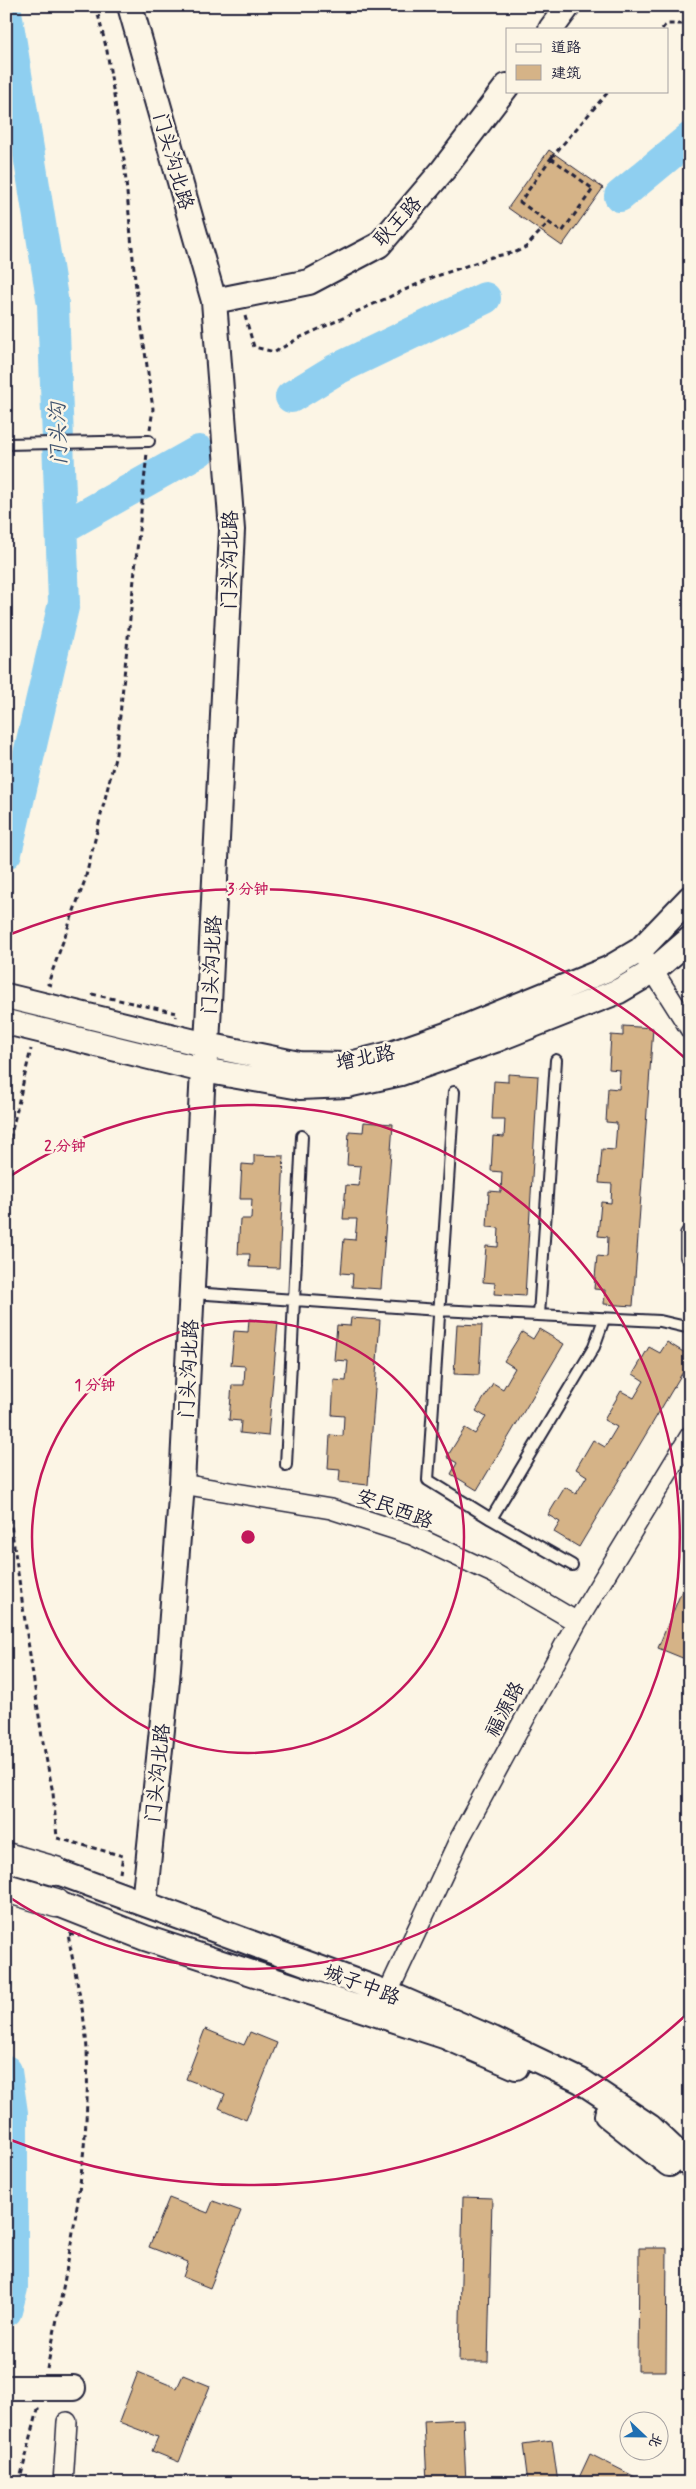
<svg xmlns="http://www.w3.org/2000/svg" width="696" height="2489" font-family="Mynerve,'LXGW WenKai TC',sans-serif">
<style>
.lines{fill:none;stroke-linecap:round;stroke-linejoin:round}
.river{stroke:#8fcff0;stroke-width:32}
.building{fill:#d5b387;stroke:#22223b}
.service-casing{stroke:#22223b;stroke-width:14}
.minor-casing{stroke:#22223b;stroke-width:22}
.tertiary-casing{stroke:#22223b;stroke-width:28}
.secondary-casing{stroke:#22223b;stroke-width:31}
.path{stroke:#22223b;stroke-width:3;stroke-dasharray:5 4;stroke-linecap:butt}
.service{stroke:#fcf5e5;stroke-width:10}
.minor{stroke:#fcf5e5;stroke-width:19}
.tertiary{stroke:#fcf5e5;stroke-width:24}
.secondary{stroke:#fcf5e5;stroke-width:28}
.ring{fill:none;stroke:#c2185b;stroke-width:2.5}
.labels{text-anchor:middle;stroke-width:5;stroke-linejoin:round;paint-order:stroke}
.street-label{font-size:20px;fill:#22223b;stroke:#fcf5e5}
.water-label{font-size:21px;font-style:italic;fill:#435671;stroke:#fcf5e5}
.centre{fill:#c2185b;stroke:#fcf5e5;stroke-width:2.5}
.ring-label{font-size:15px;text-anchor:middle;font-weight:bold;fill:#c2185b;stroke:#fcf5e5;stroke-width:5;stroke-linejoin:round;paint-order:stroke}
</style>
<rect width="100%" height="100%" fill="#fcf5e5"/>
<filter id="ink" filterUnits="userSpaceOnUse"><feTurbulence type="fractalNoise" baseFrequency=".02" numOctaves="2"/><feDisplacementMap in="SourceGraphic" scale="10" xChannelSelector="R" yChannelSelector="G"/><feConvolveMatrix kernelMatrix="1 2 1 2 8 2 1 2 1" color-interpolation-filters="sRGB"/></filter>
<g filter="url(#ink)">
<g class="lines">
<path class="river" d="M6 12 53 304 64 603 6 853
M620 196 690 138
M291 397 335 370 485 298
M62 528 199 451
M6 2071 12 2113V2288L6 2311"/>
</g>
<path class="building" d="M549 150 603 188 562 246 508 208Z
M623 1026 653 1028 633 1306 604 1304 605 1290 594 1289 597 1256 607 1257 608 1237 598 1236 601 1202 611 1203 612 1184 599 1183 602 1149 615 1150 617 1123 606 1122 608 1088 619 1089 620 1070 609 1069 611 1035 623 1036Z
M508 1074 538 1076 525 1296 494 1294 495 1283 483 1282 486 1246 498 1247 499 1228 487 1227 489 1191 501 1192 502 1172 491 1171 493 1136 504 1137 505 1119H492L494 1081 508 1082Z
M364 1122 393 1124 381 1289 352 1287 353 1274 341 1273 344 1239 355 1240 357 1219H343L346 1185 359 1186 361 1166 347 1165 349 1131 363 1132Z
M254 1155 284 1156 279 1268 249 1267 250 1254H238L240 1219H251L252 1199H240L242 1164 254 1165Z
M351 1318 380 1320 368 1485 339 1482 340 1470 328 1469 330 1435 343 1436 344 1416 332 1415 334 1380 346 1381 348 1361 334 1360 337 1325 350 1326Z
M249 1319 278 1322 268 1436 240 1433 241 1421 229 1420 232 1385H244L245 1366 231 1365 234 1331 248 1332Z
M457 1324 482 1325 479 1375 454 1374Z
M539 1329 564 1344 477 1490 451 1474 457 1463 447 1457 465 1428 475 1434 486 1417 476 1411 493 1383 503 1389 515 1368 504 1361 522 1332 533 1339Z
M667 1342 690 1356V1360L579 1547 554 1532 560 1522 548 1515 565 1487 576 1494 587 1476 576 1469 593 1440 605 1447 617 1427 604 1420 621 1391 634 1398 644 1381 633 1374 649 1347 660 1353Z
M690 1571V1661L658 1648Z
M205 2029 244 2045 250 2032 277 2043 246 2120 219 2108 225 2094 186 2079Z
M463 2197 492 2198 488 2362H459Z
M169 2198 208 2213 213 2201 241 2211 210 2288 183 2277 188 2262 149 2247Z
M639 2248H667L666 2371H638Z
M138 2372 177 2388 183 2375 210 2386 179 2462 152 2451 158 2437 119 2422Z
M463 2419 466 2483H427L424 2421Z
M552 2440 558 2483H528L523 2444Z
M590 2454 647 2483 577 2482Z"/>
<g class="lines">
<defs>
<path id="service" d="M6 444 149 441
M454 1092 428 1480 491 1519 572 1565
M192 1293 439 1310 660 1321 690 1328
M539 1315 556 1060
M286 1465 302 1136
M491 1519 594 1347 604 1319"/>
<path id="minor" d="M640 950 690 1029
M690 1235V1256
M182 1484 331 1509 412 1535 495 1574 577 1622
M382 2005 460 1838 577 1622 690 1436
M63 2483 67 2422"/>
<path id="tertiary" d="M130 6 214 301 232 530 207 1045 203 1070 182 1484 167 1681 144 1903
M551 29 568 6
M214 301 309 282 379 245 443 170 507 86
M6 996 207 1045 299 1064 346 1065 394 1053 446 1035 608 969 640 950 690 898
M6 1022 203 1070 300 1087 347 1085 401 1073 495 1040 619 991 653 971 690 939
M55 1871 387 1993 493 2039 581 2081 650 2127 690 2165
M56 1903 145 1938 444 2036 516 2067
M607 2115 669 2164
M6 2388H73"/>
<path id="secondary" d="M6 1857 55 1871
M6 1888 56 1903"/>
</defs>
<use href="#service" class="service-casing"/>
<use href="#minor" class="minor-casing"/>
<use href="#tertiary" class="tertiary-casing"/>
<use href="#secondary" class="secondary-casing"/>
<path class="path" d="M96 6 107 51 124 160 135 280 153 409 150 429
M662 29 666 24H690
M551 158 593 189 562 232 520 202Z
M551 158 609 91
M245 316 254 347 275 352 299 338 431 278 492 257 516 252 526 247 548 223
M52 985 48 984 51 975 85 880 116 754 147 453
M92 994 177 1013 176 1017
M6 1156 31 1049
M6 1491 42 1737 53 1793 57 1838 123 1856 120 1873
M47 2369C68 2264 91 2156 87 2050 85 2013 74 1970 68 1934L80 1936
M19 2483 39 2406"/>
<use href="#service" class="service"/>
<use href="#minor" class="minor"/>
<use href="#tertiary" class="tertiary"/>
<use href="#secondary" class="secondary"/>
</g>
</g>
<g class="ring">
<circle cx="248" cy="1537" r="216"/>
<path d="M6 1179A432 432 0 1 1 6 1895"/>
<path d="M686 2015A648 648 0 0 1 11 2140M11 934A648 648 0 0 1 686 1059"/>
</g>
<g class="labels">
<g class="street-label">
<text transform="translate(174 161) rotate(74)" y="7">门头沟北路</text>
<text transform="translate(397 221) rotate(-47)" y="7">耿王路</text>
<text transform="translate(229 560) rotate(-89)" y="7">门头沟北路</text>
<text transform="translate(211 965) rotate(-87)" y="7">门头沟北路</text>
<text transform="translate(365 1057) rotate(-11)" y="7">增北路</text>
<text transform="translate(188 1369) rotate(-87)" y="7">门头沟北路</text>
<text transform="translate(395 1508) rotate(20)" y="7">安民西路</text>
<text transform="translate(504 1709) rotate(-62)" y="7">福源路</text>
<text transform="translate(157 1773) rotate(-84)" y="7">门头沟北路</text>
<text transform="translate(362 1984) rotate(21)" y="7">城子中路</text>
</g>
<g class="water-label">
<text transform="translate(58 434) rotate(-92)" y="7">门头沟</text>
</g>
</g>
<circle cx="248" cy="1537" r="8" class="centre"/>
<g class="ring-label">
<text x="248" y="894">3 分钟</text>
<text x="65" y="1151">2 分钟</text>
<text x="95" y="1390">1 分钟</text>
</g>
<rect width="696" height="2489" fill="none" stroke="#fcf5e5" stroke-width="25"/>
<rect x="12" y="12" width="671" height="2464" fill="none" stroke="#22223b" stroke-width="2" filter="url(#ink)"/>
<rect x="506" y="28" width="162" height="65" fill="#fcf5e5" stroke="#a5a1a1"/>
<rect x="516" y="44" width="25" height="8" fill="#fcf5e5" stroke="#a5a1a1"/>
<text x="551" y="52" font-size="15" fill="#22223b">道路</text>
<rect x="516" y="65" width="25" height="15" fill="#d5b387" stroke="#a5a1a1"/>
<text x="551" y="78" font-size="15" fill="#22223b">建筑</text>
<g transform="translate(644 2436) rotate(112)"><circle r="24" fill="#fcf5e5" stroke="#a5a1a1"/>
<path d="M0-4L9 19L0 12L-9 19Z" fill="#1f6fb2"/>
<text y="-8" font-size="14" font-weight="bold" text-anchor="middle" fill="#22223b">北</text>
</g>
</svg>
